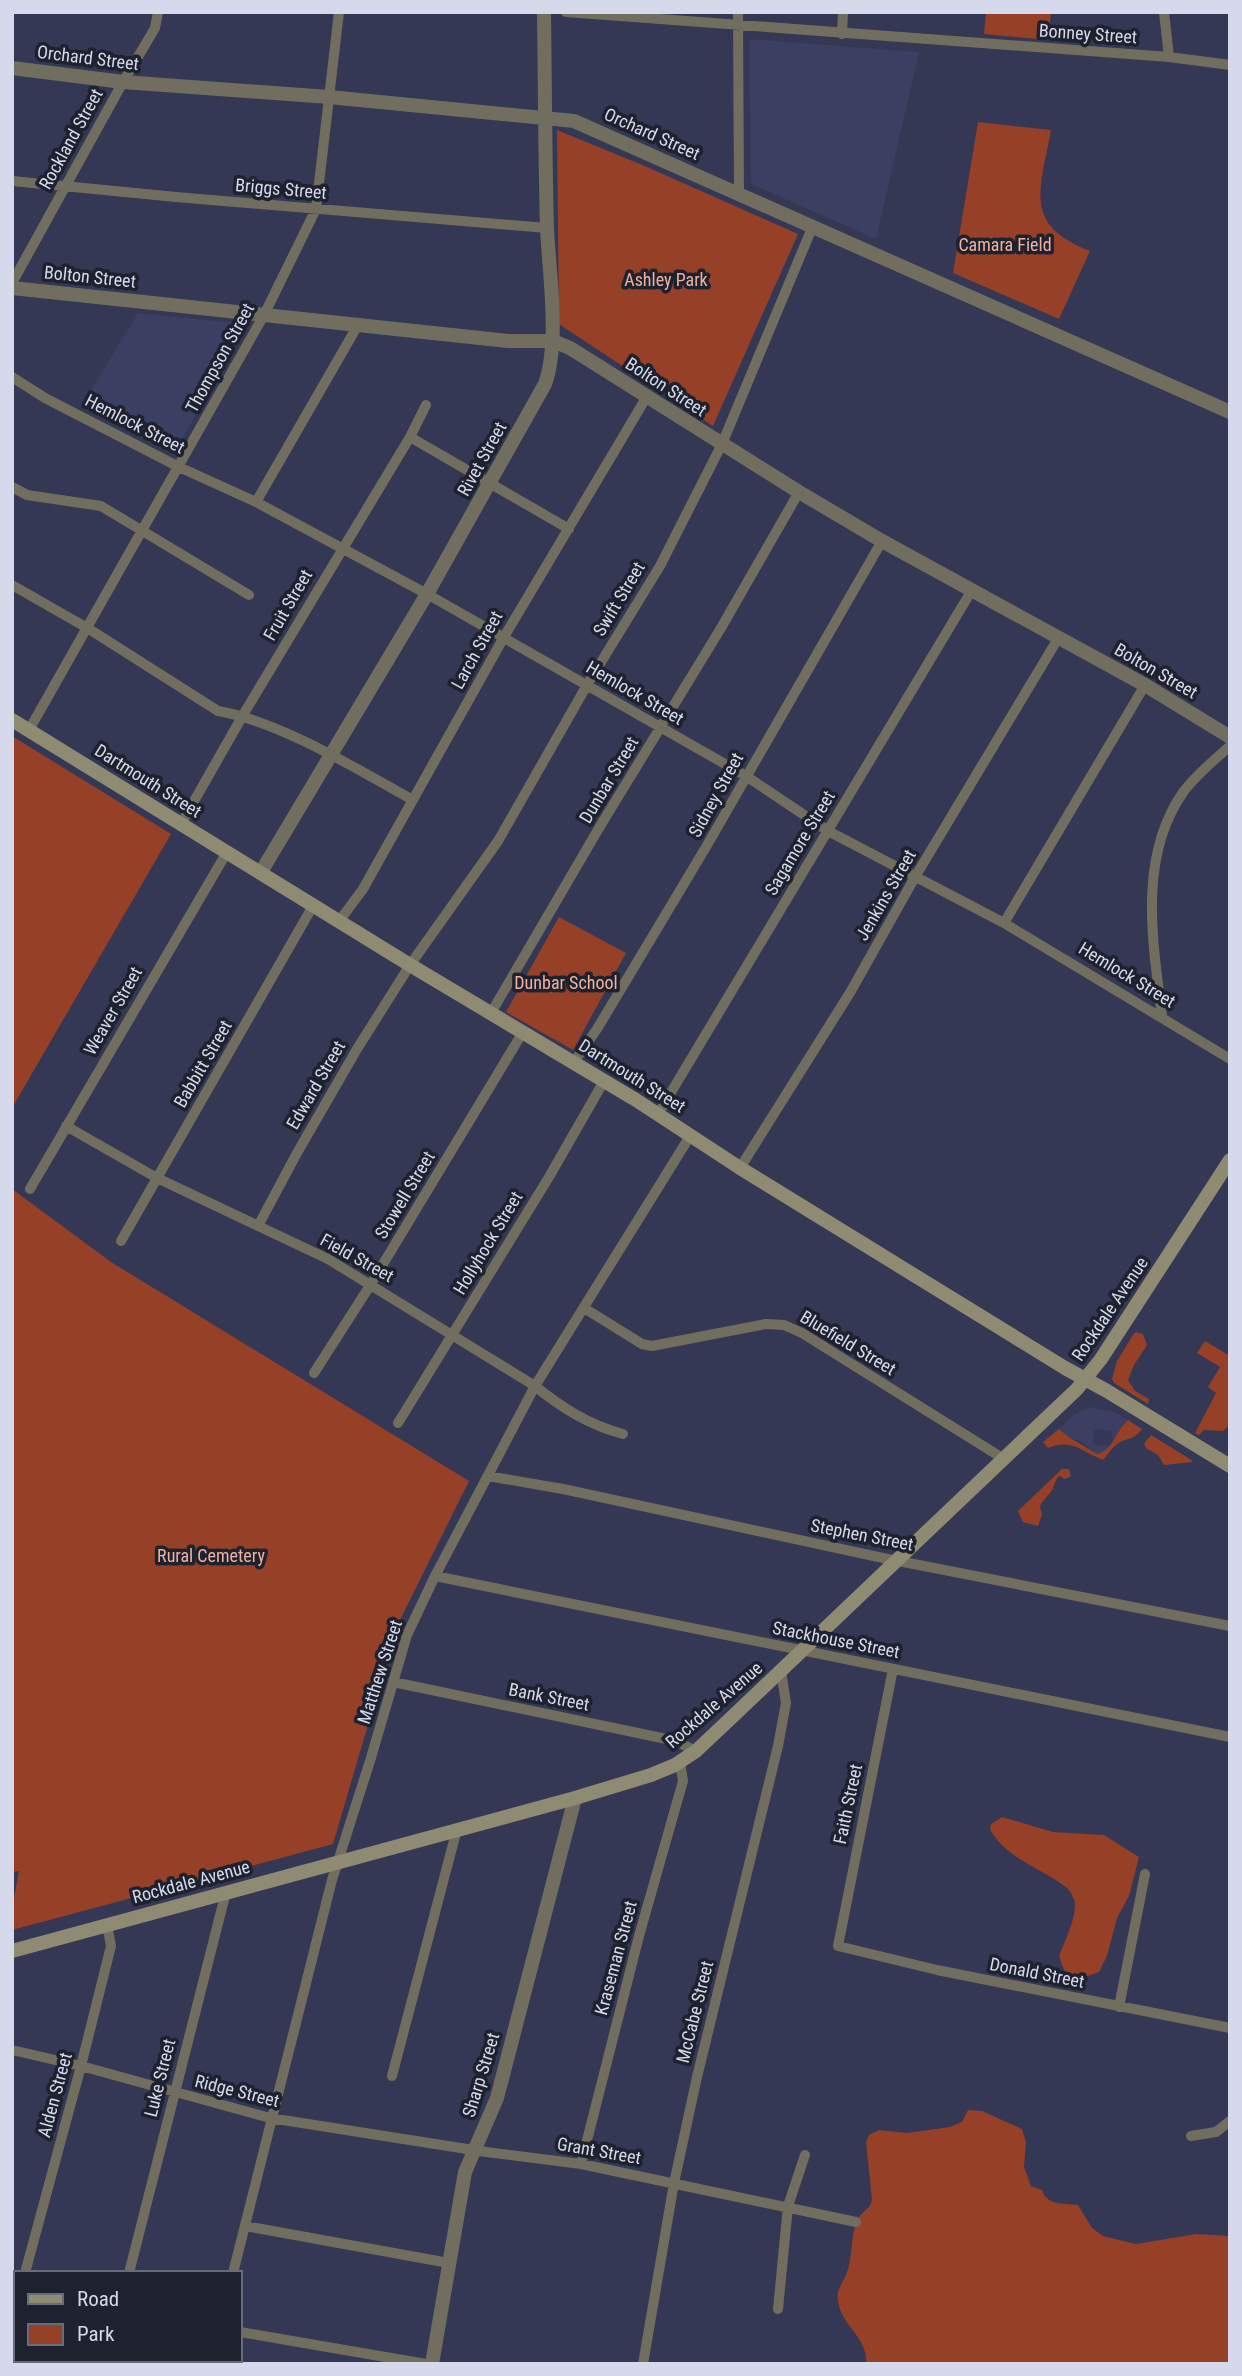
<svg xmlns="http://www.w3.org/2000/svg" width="1242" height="2376" font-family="'Roboto Condensed',sans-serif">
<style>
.built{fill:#3b4063}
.green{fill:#954027}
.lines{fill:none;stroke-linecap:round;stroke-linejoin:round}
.minor{stroke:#716e5f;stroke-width:10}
.tertiary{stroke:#716e5f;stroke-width:14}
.secondary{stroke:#8f8a72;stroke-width:14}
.labels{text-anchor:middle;stroke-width:7;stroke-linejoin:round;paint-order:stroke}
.street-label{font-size:18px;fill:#d5d9eb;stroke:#1e212e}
.park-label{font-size:18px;fill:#f0b19e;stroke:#1e212e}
</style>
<rect width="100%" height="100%" fill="#343855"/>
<path class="built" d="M749 39 919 52 876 239 751 184Z
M138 313 246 324 176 450 83 403Z
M1089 1407 1115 1412 1128 1420 1123 1424 1113 1444 1112 1431 1093 1429V1444L1110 1446 1106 1452 1097 1454 1080 1441 1064 1435 1059 1429 1075 1414Z"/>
<path class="green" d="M986 12H1051L1048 40 984 34Z
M978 122 1051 130C1041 188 1021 225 1090 251L1059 319 953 273Z
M557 130 647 167 798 234 713 426 559 324Z
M12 736 171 834 12 1108Z
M559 917 626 953 573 1050 506 1012Z
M12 1189 111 1262 469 1481 397 1626 333 1844 12 1930V1909L19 1871 12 1872Z
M1135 1332 1143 1334 1147 1345 1134 1365 1128 1380 1135 1391 1149 1399 1148 1404 1114 1383 1112 1379 1117 1361Z
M1205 1341 1230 1356V1425L1223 1431 1204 1430 1199 1435 1195 1433 1216 1393 1208 1387 1220 1367 1197 1353Z
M1128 1420 1142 1429C1133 1442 1125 1437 1116 1445 1111 1449 1107 1455 1103 1460 1082 1452 1072 1438 1048 1448L1043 1442 1059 1429C1065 1436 1088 1448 1097 1454 1115 1449 1115 1431 1128 1420Z
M1151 1435 1193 1461 1192 1462 1164 1465 1158 1455 1146 1448 1144 1444Z
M1062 1469H1069L1071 1476 1065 1479 1059 1476C1055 1481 1055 1484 1052 1490 1049 1496 1043 1499 1040 1506L1042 1515 1038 1526 1023 1522 1018 1511Z
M1002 1817 1053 1832 1104 1835 1139 1857 1129 1896 1117 1918 1107 1956 1099 1972C1077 1981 1066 1982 1059 1956 1065 1940 1075 1922 1075 1904 1075 1899 1071 1893 1068 1889 1045 1869 1005 1859 990 1829L991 1824Z
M968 2110 982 2111 1022 2129 1026 2142 1024 2167 1031 2186 1042 2190C1047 2206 1063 2203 1078 2205L1092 2228 1103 2236 1136 2244 1196 2234 1230 2236V2364H866C869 2338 840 2325 838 2300 836 2290 842 2284 846 2275 853 2258 850 2238 857 2221 860 2212 870 2210 872 2200L866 2142 869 2135 879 2130 907 2133 950 2127 962 2122Z"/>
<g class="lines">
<path class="minor" d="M566 12 1169 57 1230 65
M738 12 739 195
M1164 12 1169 57
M842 34 843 12
M12 181 176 197 547 228
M12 283 123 82 155 28 158 12
M12 377 45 398 179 467 256 502 427 594 746 776 828 831 1004 923 1230 1059
M410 437 569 529
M12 487 27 495 101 506 249 595
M256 502 358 325
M12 585 89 629 218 711C281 722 355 768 411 799
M29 730 264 315 316 209 339 12
M181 824 243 715 410 437 426 405
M340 920 363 889 504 637 646 398
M1004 923 1145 685
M491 1013 599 828 721 628 799 492
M1162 1016C1153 942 1137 857 1184 791 1197 774 1214 760 1230 746
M574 1062 597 1029 706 847 882 541
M658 1114 972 590
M66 1126 157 1178 328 1259 535 1386C562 1408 589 1425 623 1434
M740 1168 851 991 915 877 1059 637
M30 1189 227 852
M258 1226 297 1153 357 1049 410 965 498 841 587 685 660 566 722 444 812 228
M121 1241 314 904
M584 1308 642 1344 652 1346 766 1324 784 1325 802 1333 1004 1459
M314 1373 371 1284 523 1032
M398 1423 549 1177 604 1081
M488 1476 563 1489 883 1558 1230 1626
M435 1576 1230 1737
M893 1669 838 1946 937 1970 1230 2028
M393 1682 676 1741 696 1751
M1119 2007 1145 1874
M12 2050 81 2066 270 2118 486 2152 581 2164 856 2222
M392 2076 457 1829
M1191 2136 1216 2132 1230 2121
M581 2164 639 1936 683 1781 680 1762
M245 2226 449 2263
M25 2273 81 2066 111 1946 107 1925
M129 2273 226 1892
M233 2273 332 1880 370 1761 407 1635 435 1576 535 1386 690 1136
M778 2309 788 2206 805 2155
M12 2319 16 2306
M240 2332 426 2364
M107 2364 108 2360
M209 2364 210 2360
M643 2364 674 2183 697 2077 778 1746 786 1703 781 1671"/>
<path class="tertiary" d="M12 68 123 82 329 97 574 121 1230 412
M12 288 508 341H553L570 348 799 492 882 541 1145 685 1230 737
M261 872 427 594 545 384C560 342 549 274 547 228 545 156 545 84 544 12
M432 2364 465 2172 497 2098 575 1798"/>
<path class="secondary" d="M12 720 410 965 636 1100 740 1168 1065 1368 1107 1391 1230 1466
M12 1951 575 1798 651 1775 675 1765 696 1751 730 1719 1077 1389 1101 1359 1230 1160"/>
</g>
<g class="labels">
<g class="street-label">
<text transform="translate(1088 34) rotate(4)" y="6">Bonney Street</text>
<text transform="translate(88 58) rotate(7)" y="6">Orchard Street</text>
<text transform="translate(652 134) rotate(24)" y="6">Orchard Street</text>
<text transform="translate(71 139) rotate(-61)" y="6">Rockland Street</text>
<text transform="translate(281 189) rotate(5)" y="6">Briggs Street</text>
<text transform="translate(90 277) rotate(6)" y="6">Bolton Street</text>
<text transform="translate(220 358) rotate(-61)" y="6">Thompson Street</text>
<text transform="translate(666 387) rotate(33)" y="6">Bolton Street</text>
<text transform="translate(135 424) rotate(27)" y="6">Hemlock Street</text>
<text transform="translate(482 459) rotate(-61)" y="6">Rivet Street</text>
<text transform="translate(619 599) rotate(-59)" y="6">Swift Street</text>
<text transform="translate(288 605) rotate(-60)" y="6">Fruit Street</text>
<text transform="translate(477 650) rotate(-61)" y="6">Larch Street</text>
<text transform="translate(1156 671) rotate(30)" y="6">Bolton Street</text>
<text transform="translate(635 693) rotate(30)" y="6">Hemlock Street</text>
<text transform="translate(609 780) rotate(-59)" y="6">Dunbar Street</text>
<text transform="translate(148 781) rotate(32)" y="6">Dartmouth Street</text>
<text transform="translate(716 795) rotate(-61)" y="6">Sidney Street</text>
<text transform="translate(800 843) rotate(-59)" y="6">Sagamore Street</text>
<text transform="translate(886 895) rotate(-60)" y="6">Jenkins Street</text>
<text transform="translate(1127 975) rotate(31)" y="6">Hemlock Street</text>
<text transform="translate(113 1011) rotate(-60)" y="6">Weaver Street</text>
<text transform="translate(203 1064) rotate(-60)" y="6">Babbitt Street</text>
<text transform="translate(632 1076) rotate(32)" y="6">Dartmouth Street</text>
<text transform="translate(316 1085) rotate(-60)" y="6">Edward Street</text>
<text transform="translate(405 1195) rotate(-59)" y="6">Stowell Street</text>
<text transform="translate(488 1243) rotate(-59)" y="6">Hollyhock Street</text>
<text transform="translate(357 1258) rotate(29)" y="6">Field Street</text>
<text transform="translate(1110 1309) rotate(-56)" y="6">Rockdale Avenue</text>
<text transform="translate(848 1343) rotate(31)" y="6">Bluefield Street</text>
<text transform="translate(862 1535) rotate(11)" y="6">Stephen Street</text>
<text transform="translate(836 1640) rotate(11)" y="6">Stackhouse Street</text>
<text transform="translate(380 1672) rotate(-72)" y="6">Matthew Street</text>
<text transform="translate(549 1697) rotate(11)" y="6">Bank Street</text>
<text transform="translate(714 1705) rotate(-41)" y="6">Rockdale Avenue</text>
<text transform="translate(848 1804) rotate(-78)" y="6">Faith Street</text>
<text transform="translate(191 1882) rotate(-15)" y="6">Rockdale Avenue</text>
<text transform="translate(616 1958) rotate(-75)" y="6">Kraseman Street</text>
<text transform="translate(1037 1973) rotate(11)" y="6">Donald Street</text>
<text transform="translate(695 2012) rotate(-76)" y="6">McCabe Street</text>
<text transform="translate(481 2075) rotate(-73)" y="6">Sharp Street</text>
<text transform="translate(160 2078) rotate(-76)" y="6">Luke Street</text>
<text transform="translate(237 2091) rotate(14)" y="6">Ridge Street</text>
<text transform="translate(55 2095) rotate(-75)" y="6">Alden Street</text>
<text transform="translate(599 2151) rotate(10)" y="6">Grant Street</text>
</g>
<g class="park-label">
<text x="1005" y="251">Camara Field</text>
<text x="666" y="286">Ashley Park</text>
<text x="566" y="989">Dunbar School</text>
<text x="211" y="1562">Rural Cemetery</text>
</g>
</g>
<rect width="1242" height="2376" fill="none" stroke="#d5d9eb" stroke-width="28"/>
<rect x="14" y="2271" width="228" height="91" fill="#1e212e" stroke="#676b7a" stroke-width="2"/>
<rect x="28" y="2294" width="35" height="10" fill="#8f8a72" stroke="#676b7a" stroke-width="2"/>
<text x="77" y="2306" font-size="21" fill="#d5d9eb">Road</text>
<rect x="28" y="2324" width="35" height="21" fill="#954027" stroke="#676b7a" stroke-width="2"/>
<text x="77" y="2341" font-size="21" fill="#d5d9eb">Park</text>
</svg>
